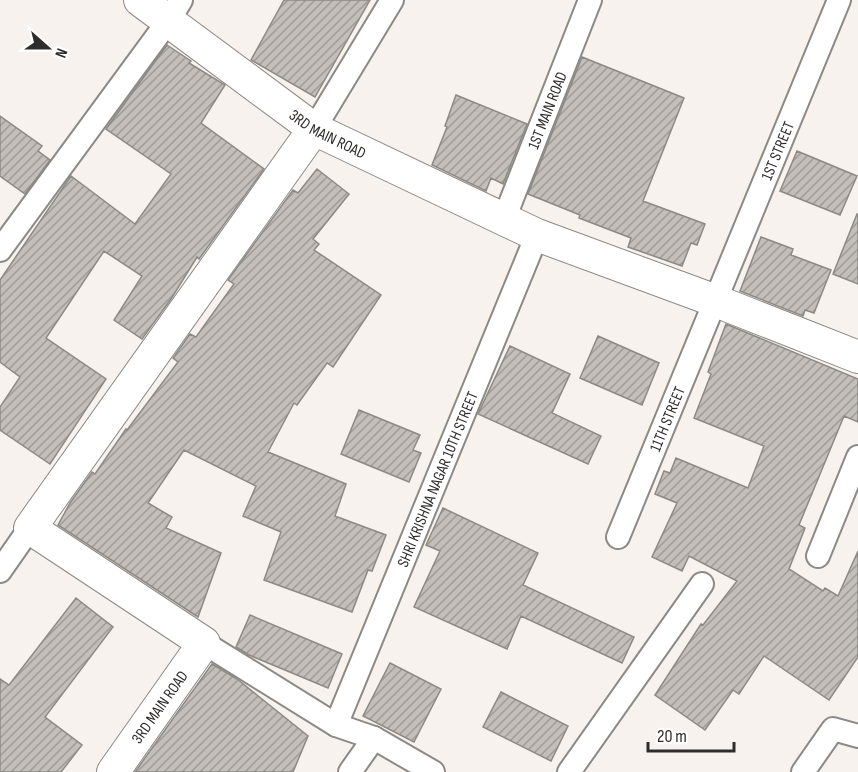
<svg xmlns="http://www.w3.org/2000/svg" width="858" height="772" font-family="'Sofia Sans Condensed',sans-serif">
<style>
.building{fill:url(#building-hatch);stroke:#8d8985;stroke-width:1.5}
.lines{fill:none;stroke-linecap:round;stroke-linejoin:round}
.street-casing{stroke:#8d8985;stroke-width:26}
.secondary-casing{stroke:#8d8985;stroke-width:34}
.street{stroke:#fff;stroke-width:22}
.secondary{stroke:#fff;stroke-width:32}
.labels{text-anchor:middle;stroke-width:5;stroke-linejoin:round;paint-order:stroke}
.street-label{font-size:16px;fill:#2f2d2b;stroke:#fff}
</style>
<defs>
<pattern id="building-hatch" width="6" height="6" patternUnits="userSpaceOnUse" patternTransform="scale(1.5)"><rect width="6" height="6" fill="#c3beba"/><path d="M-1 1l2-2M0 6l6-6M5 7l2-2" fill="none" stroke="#9f9b97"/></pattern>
</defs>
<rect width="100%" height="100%" fill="#f7f2ee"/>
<path class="building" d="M284 0H370L315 97 251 60Z
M167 45 191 61 189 63 225 85 201 123 264 169 199 259 197 257 171 299 142 339 114 320 142 276 104 251 46 338 106 379 50 464 0 430V407L20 377 0 362V280L71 176 135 224 171 174 106 129Z
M582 57 684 98 643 201 705 224 697 245 691 243 682 266 628 247 631 238 579 218 580 215 528 194Z
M456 95 527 124 503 184 491 178 486 191 432 165 447 127 445 126Z
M0 116 42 146 38 151 50 160 25 194 0 176Z
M797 151 857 176 840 215 780 191Z
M317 169 349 194 313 239 319 244 314 250 381 295 333 367 327 363 297 405 294 403 268 452 346 484 335 516 386 535 372 571 368 570 352 612 264 580 281 532 243 516 256 486 184 450 148 503 172 517 166 528 221 553 198 617 58 525 70 503 92 472 95 474 126 429 127 430 178 362 173 358 190 334 196 337 234 284 228 280 293 190 298 193Z
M857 214H858V284L833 274Z
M761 237 793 249 791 255 831 270 814 313 805 310 803 316 740 291Z
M726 324 858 379V422L844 416 799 525 805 528 789 569 823 591 825 588 838 596 858 551V657L829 700 764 656 739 694 733 690 705 730 655 695 701 624 703 625 737 581 689 556 682 571 652 557 677 503 655 494 664 471 670 473 676 458 748 488 764 446 694 418 711 374 708 372Z
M598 336 659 363 642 405 580 378Z
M510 346 570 374 552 413 601 436 588 464 478 414Z
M359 410 420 435 413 450 421 453 409 482 341 454Z
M443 508 538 553 523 585 634 637 622 663 521 616 507 649 414 607 440 551 426 545Z
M76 598 113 627 45 717 82 745 61 772H0V679L9 685Z
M250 615 342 654 328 688 249 655 236 647Z
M390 663 441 689 414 742 363 716Z
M212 664 237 679 308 736 293 772H135Z
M501 692 568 726 551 761 483 727Z"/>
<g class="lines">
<defs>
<g id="street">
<path d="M314 129 392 0"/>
<path id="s1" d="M504 219 590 0"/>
<path d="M0 250 169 20 181 0"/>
<path id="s2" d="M618 537 839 0"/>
<path d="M818 556 858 457"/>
<path d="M0 571 30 528"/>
<path d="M204 643 336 725 374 738 433 772"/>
<path id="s3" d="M336 725 537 235"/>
<path d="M350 772 374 738"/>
<path d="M569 772 702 584"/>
<path d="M803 772 833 729 858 736"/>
</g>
<g id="secondary">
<path id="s4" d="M140 0 314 129 537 235 716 301 858 357"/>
<path id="s5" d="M113 772 204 643 30 528 314 129"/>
</g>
</defs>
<use href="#street" class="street-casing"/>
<use href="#secondary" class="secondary-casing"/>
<use href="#street" class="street"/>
<use href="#secondary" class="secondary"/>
</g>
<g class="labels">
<g class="street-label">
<text dy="6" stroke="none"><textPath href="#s1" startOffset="117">1ST MAIN ROAD</textPath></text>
<text dy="6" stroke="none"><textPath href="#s4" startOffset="231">3RD MAIN ROAD</textPath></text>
<text dy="6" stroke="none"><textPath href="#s2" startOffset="418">1ST STREET</textPath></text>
<text dy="6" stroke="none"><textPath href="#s2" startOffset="128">11TH STREET</textPath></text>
<text dy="6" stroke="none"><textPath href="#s3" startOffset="266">SHRI KRISHNA NAGAR 10TH STREET</textPath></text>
<text dy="6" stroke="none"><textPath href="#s5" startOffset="80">3RD MAIN ROAD</textPath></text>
</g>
</g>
<g transform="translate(48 48) rotate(111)" stroke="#ffffff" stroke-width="4.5" paint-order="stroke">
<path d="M0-4.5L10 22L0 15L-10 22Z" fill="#2f2d2b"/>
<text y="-9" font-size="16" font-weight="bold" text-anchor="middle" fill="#2f2d2b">N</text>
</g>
<path d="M648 742v9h86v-9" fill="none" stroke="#2f2d2b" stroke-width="3"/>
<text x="657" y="742" font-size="18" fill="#2f2d2b" stroke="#ffffff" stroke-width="4.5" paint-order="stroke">20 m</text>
</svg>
